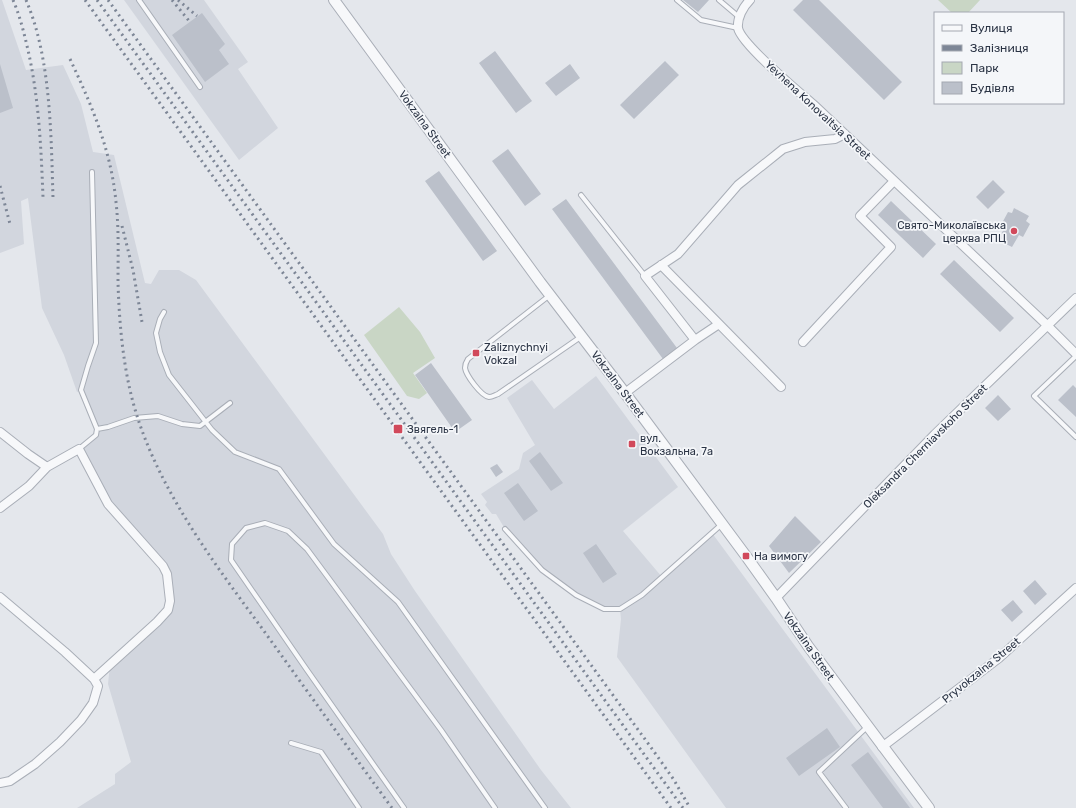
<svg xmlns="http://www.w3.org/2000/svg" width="1076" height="808" font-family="Rubik,sans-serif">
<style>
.built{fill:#d2d6de}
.green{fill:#c9d6c5}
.building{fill:#bbc0ca}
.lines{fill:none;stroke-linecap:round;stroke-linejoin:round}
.service-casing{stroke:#a9aeb7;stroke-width:6}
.minor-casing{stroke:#a9aeb7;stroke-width:10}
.tertiary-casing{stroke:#a9aeb7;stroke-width:12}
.service{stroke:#f7f8fa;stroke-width:4}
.minor{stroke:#f7f8fa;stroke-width:8}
.tertiary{stroke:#f7f8fa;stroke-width:10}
.rail{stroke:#7d8696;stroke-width:3;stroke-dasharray:2 4;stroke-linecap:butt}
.poi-dot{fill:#d1495b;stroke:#f4f6f9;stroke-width:1.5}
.labels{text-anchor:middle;stroke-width:3.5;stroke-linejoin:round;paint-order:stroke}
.street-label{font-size:11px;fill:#2b3445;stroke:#f4f6f9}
.poi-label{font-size:11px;fill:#2b3445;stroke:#f4f6f9;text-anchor:start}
</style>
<rect width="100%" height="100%" fill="#e4e7ec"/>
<path class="built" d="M0 0H2L26 70 63 65 81 104 93 152 114 155 145 283 151 284 159 270H179L196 280 383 534 391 554 415 591 541 770 571 808H77L115 784V774L131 762 108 684 110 665 168 610V574L120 518 79 449 96 435 97 429 81 390 77 392 64 355 42 308 28 198 21 201 24 244 0 253Z
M124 0H204L248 62 238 69 278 128 239 160Z
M596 376 678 487 623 531 662 577 712 533 914 808H726L617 657 621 619 620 609H604L576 595 542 570 505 529 496 514H492L485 505 487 502 481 494 519 469 523 453 535 445 507 398 532 380 554 409Z"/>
<path class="green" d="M938 0H980L968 13H952Z
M399 307 420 332 435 358 413 373 427 393 419 399 407 396 364 335Z"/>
<path class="building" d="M683 0H709L698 12Z
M803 0H819L902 82 884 100 793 10Z
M202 13 225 44 219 50 229 64 205 82 172 35Z
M495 51 532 101 516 113 479 63Z
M665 61 679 75 634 119 620 105Z
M0 64 13 108 0 113Z
M570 64 580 78 556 96 545 83Z
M508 149 541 194 525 206 492 161Z
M439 171 497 251 483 261 425 181Z
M993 180 1005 192 988 209 976 197Z
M566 199 677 348 663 359 552 209Z
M891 201 936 244 923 258 878 215Z
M1014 208 1029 216 1026 221 1030 224 1023 237 1019 235 1012 247 998 240 1005 227 1001 225 1008 212 1012 213Z
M954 260 1014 318 1000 332 940 274Z
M431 363 472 420 455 432 415 375Z
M1073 385 1076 388V417L1058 400Z
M998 395 1011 409 998 421 985 408Z
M540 452 563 483 551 491 529 461Z
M497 464 503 472 496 477 490 468Z
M518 483 538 511 524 521 504 493Z
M795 516 821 542 789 573 769 546Z
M596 544 617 574 603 583 583 553Z
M1035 580 1047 594 1035 605 1023 591Z
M1013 600 1023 612 1012 622 1001 610Z
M827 728 840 747 799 776 786 758Z
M868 752 910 808H883L851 765Z"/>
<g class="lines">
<defs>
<path id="service" d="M139 0 200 87
M677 0 701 20 738 28
M719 0 739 17
M581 195 645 276
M550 295 468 359C466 362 465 365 465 368 466 375 481 396 489 397 492 397 495 395 498 394L582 336
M164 312 160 319 156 333 160 352 169 375 212 430 235 452 279 469 334 544 398 602 545 808
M1076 356 1034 396 1076 437
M97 429 108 427 134 418 158 416 182 424 200 426 230 403
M79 449 96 435 97 429 81 390 88 366 96 343 92 172
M505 529 542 570 576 595 604 609H620L642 595 722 524
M291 743 321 752 359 808
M404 808 307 670 231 560 232 544 246 528 265 523 288 531 307 549 441 730 495 808
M846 808 819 772 867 727"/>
<path id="minor" d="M750 0C743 7 737 18 738 28 741 44 799 92 814 105L1048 326 1076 354
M661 265 781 387
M695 340 719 324
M803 342 891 247 860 216 894 181
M625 393 695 340 645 276 678 254 738 185 783 149 805 142 835 139 845 134
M0 432 28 454 47 467
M0 508 29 486 47 467 79 449 108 504 163 566 167 574 170 601 168 610 157 622 94 679
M0 597 65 652 94 679 98 686 93 703 81 720 60 742 35 764 10 781 0 783
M776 598 935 434 1076 298
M882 747 999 658 1076 588"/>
<path id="tertiary" d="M334 0 540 282 625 393 746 556 776 598 808 646 929 808"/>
</defs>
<use href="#service" class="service-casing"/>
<use href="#minor" class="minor-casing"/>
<use href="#tertiary" class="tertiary-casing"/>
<use href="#service" class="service"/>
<use href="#minor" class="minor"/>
<use href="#tertiary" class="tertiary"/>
<path class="rail" d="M13 0C20 16 24 33 28 50 39 99 41 147 43 197
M26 0C51 58 51 135 53 198
M85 0 671 808
M97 0 683 808
M108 0 655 753 674 780 690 808
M172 0 190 22
M178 0 197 16
M70 59C92 106 111 150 116 202 119 229 118 255 118 282 119 317 122 355 130 390 150 479 211 559 264 631 306 690 349 749 392 808
M0 186 10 224
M122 226 133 270 142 322"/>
</g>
<g class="poi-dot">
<circle cx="1014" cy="231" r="4"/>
<rect x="472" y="349" width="8" height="8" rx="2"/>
<rect x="393" y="424" width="10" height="10" rx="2"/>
<rect x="628" y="440" width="8" height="8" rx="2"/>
<rect x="742" y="552" width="8" height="8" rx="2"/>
</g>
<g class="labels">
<g class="street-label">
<text transform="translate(818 110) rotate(43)" y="4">Yevhena Konovaltsia Street</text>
<text transform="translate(425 124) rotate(54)" y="4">Vokzalna Street</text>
<text transform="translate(618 384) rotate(53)" y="4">Vokzalna Street</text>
<text transform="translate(925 446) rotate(-45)" y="4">Oleksandra Cherniavskoho Street</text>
<text transform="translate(809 646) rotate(55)" y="4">Vokzalna Street</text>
<text transform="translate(981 670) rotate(-39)" y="4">Pryvokzalna Street</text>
</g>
<g class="poi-label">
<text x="1006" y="229" text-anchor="end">Свято-Миколаївська<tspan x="1006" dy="13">церква РПЦ</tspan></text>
<text x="484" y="351">Zaliznychnyi<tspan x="484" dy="13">Vokzal</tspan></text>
<text x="407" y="433">Звягель-1</text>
<text x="640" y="442">вул.<tspan x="640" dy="13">Вокзальна, 7а</tspan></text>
<text x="754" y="560">На вимогу</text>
</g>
</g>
<rect x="934" y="12" width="130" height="92" fill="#f4f6f9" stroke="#a4a8b1"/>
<rect x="942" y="25" width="20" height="6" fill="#f7f8fa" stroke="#a4a8b1"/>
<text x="970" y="32" font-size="12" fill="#2b3445">Вулиця</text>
<rect x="942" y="45" width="20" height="6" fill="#7d8696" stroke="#a4a8b1"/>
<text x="970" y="52" font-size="12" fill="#2b3445">Залізниця</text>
<rect x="942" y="62" width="20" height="12" fill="#c9d6c5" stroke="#a4a8b1"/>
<text x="970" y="72" font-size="12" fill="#2b3445">Парк</text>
<rect x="942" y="82" width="20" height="12" fill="#bbc0ca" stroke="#a4a8b1"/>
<text x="970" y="92" font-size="12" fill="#2b3445">Будівля</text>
</svg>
